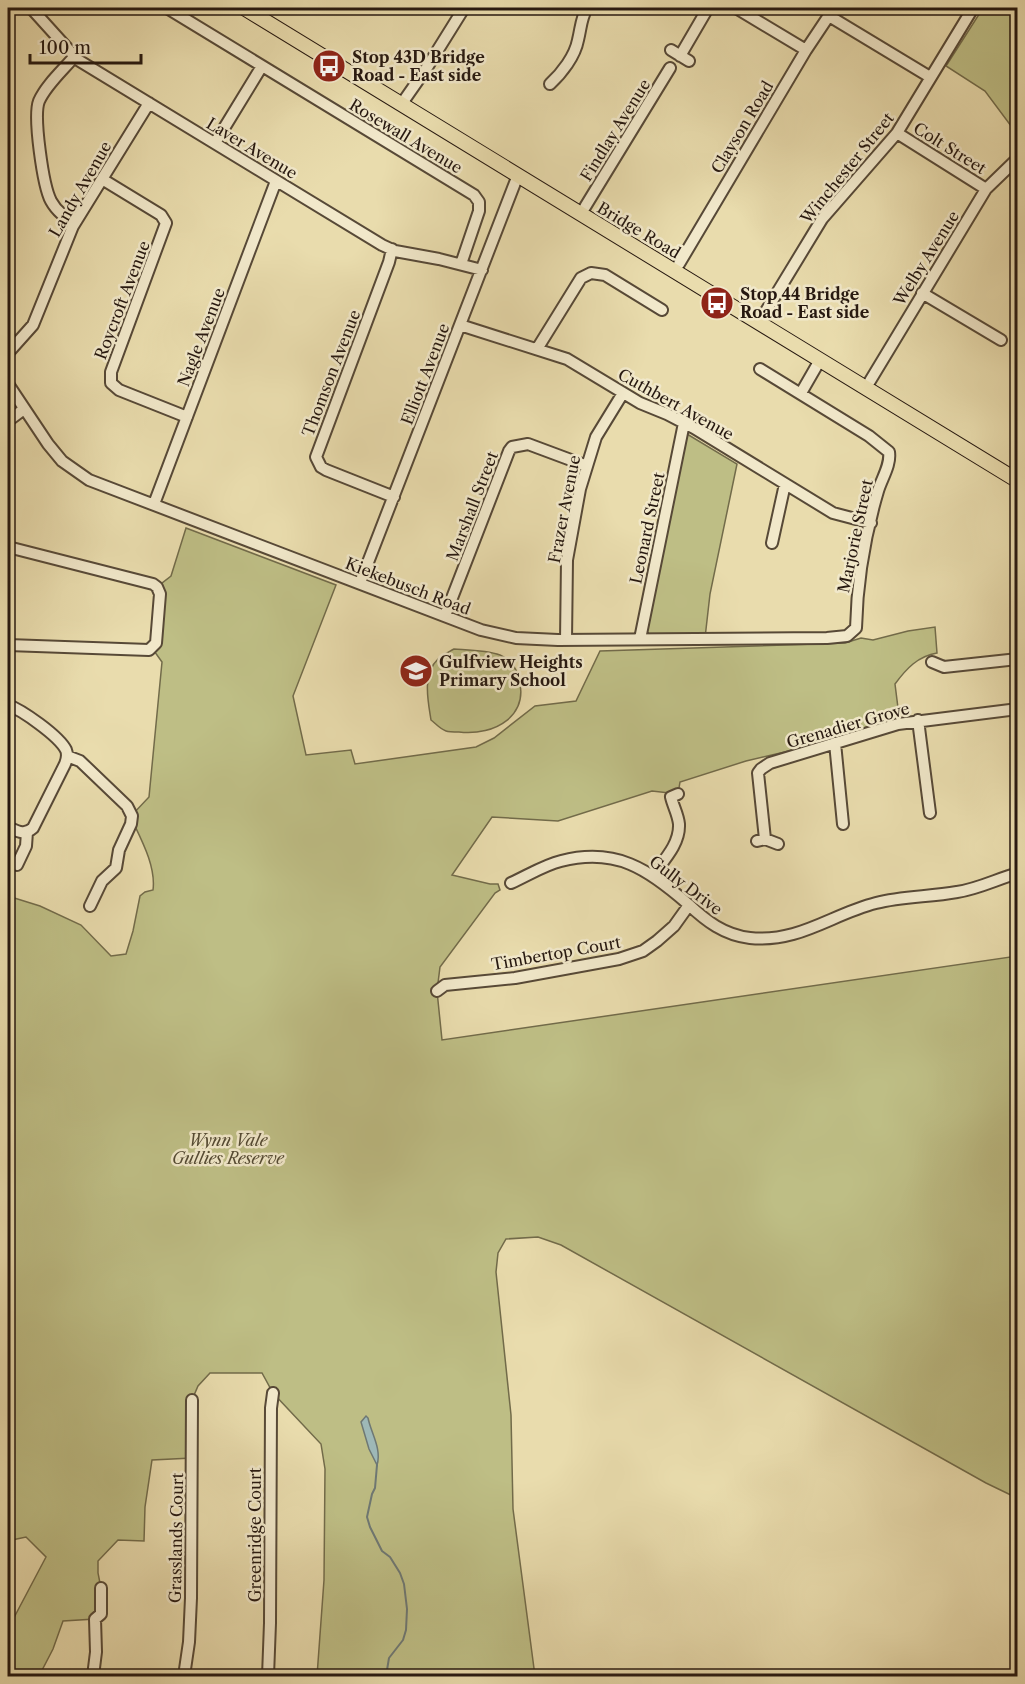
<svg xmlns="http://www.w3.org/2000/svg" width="1025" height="1684" font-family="'Libre Caslon Text',serif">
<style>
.green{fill:#bebe85;stroke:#726b4a;stroke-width:1.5}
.water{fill:#9eb8b7;stroke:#6e7874;stroke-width:1.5}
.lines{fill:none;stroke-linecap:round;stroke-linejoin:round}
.stream{stroke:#6e7874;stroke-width:2}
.minor-casing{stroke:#574937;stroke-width:14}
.major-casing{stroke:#261810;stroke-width:16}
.minor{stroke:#f1e8ca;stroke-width:10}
.major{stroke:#e9dcad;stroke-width:14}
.labels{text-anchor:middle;stroke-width:5;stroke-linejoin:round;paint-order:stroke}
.poi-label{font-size:16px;font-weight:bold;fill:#261810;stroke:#f1e8ca;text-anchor:start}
.street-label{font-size:16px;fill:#261810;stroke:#f1e8ca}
.park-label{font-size:16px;font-style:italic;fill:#544a33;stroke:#f1e8ca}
</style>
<rect width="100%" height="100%" fill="#e9dcad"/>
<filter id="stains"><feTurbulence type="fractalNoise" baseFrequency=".00333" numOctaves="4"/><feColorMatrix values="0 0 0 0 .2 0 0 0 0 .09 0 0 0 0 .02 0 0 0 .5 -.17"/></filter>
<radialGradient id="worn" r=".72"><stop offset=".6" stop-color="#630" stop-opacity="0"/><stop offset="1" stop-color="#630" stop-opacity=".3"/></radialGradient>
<path class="green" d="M983 8H1017V134L985 91 946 66Z
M682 431 737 464 710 594 705 638 640 639Z
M186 528 336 585 293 696 306 755 351 750 355 764 476 747 494 738 535 706 576 701 600 651 845 643 861 638 873 640 908 631 935 627 937 653C918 656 906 669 895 684L899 716 884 719 864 728 789 751 746 761 680 782 678 794 652 791 558 821 492 817 452 875 490 884H498L500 890 495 893 440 967 437 991 442 1040 1017 956V1498L986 1483 561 1245 538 1237 506 1239 498 1253 496 1272 511 1415 513 1509 535 1676H317L324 1580 325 1469 321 1444 273 1393 262 1373H210L198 1386 192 1400V1458L152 1460 145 1507 144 1541 118 1540 98 1561V1573L101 1588 95 1619 63 1621 53 1649 39 1676H8V1629L46 1557 26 1537 12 1540 8 1544V896L40 906 81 925 111 956 126 954 133 931 140 896 145 892 153 890C156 867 142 841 132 820V815L149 797 162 662 152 648 157 587 171 576Z
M454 649C469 650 486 650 500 655 509 659 515 666 518 675 531 716 495 736 459 732 455 732 449 732 446 731 440 729 435 723 431 720 428 701 422 674 438 659 442 655 449 652 454 649Z"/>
<path class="water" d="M366 1416 368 1418C371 1433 382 1449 377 1465L369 1449 361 1422Z"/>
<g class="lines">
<path class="stream" d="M377 1465 375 1488 372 1494 367 1517 370 1527 382 1551 390 1557 400 1573 404 1584 407 1609 406 1630 403 1640 389 1658 386 1676"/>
<defs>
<path id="minor" d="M31 8 78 60 382 245 395 251 439 259 482 270
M167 8 474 195 479 202V211L461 264
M736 8 806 50
M829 16 930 77
M671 50 689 61
M680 56 708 8
M74 57C63 70 46 85 39 101 33 116 43 186 51 201 57 212 65 217 75 223
M550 84C562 73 575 56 578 40 581 28 581 18 587 8
M405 99 426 69 464 8
M897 133 986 189
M215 143 262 66
M102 179 161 215 166 223 111 372V383L119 390 187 417
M585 207 670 68
M392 249 389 262 316 457 321 467 326 470 394 497
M679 264 806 50 834 8
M922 293 1001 340
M763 316 822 219 897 133 973 8
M460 325 567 359 640 403 667 414 694 428 833 513 871 523
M537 349 581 278 591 273 605 275 662 310
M8 353 33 325 73 226 149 103
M870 381 986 189 1018 158
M8 384 48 444 62 461 89 480 481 630 516 638 558 640 827 638 847 636 856 628C857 582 865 535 878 491 882 478 891 465 889 452L869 436 760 369
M801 393 820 360
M8 421 24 409
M154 504 276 181
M772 543 785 484
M8 547 153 584 157 587 160 594 156 643 149 650 8 645
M360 583 518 175
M445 616 509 451 512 447 528 444 587 466
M640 639 684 423
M566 640 567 560 580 489 596 437 623 393
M932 662 944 667 1018 659
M8 705C22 710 59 736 66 750 68 755 67 759 65 764L33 828C24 836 17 831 8 827
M918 720 930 813
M835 743 843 824
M67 756 80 761 127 806 132 816 131 824 119 850 116 868 102 881 90 906
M765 839 758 773 761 769 770 763 898 724 1018 709
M757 841 765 839 778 844
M17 865 26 846 27 832
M653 875C664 860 680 844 679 824 678 814 673 806 671 797L678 794
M511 883C527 876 544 865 561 861 616 847 648 869 688 904 706 921 724 935 750 938 799 943 832 914 876 903 902 896 930 897 957 892 978 889 997 879 1018 873
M437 991 445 985 515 978 619 959 643 951 657 941 674 926 689 905
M93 1676 96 1652 95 1619 101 1614V1588
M184 1676 189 1642 191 1598 192 1400
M268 1676 270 1623 271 1408 273 1393"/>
<path id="major" d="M244 8 1018 481"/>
</defs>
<use href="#minor" class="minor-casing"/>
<use href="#major" class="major-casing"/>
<use href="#minor" class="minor"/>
<use href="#major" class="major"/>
</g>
<defs>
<symbol id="bus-disc" viewBox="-11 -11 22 22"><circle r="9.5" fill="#8f2418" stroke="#f1e8ca"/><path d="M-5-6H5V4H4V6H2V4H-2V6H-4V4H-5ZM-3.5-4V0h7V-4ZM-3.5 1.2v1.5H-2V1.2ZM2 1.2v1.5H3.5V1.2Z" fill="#fff"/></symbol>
<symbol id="school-disc" viewBox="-11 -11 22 22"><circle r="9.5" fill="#8f2418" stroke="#f1e8ca"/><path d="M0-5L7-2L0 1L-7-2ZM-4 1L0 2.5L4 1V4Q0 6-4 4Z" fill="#fff"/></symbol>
</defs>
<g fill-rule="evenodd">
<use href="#bus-disc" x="310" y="47" width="38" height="38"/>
<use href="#bus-disc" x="698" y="284" width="38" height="38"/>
<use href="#school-disc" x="397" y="652" width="38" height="38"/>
</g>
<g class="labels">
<g class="poi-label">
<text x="352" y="63">Stop 43D Bridge<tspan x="352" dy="18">Road - East side</tspan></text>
<text x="740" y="300">Stop 44 Bridge<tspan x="740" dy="18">Road - East side</tspan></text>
<text x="439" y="668">Gulfview Heights<tspan x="439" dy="18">Primary School</tspan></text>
</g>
<g class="street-label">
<text transform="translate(742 127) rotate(-59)" y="6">Clayson Road</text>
<text transform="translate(615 130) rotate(-58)" y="6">Findlay Avenue</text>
<text transform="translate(406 136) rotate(31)" y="6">Rosewall Avenue</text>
<text transform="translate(252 148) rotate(31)" y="6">Laver Avenue</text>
<text transform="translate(950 148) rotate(32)" y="6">Colt Street</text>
<text transform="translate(847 168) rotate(-51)" y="6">Winchester Street</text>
<text transform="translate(80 189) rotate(-60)" y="6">Landy Avenue</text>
<text transform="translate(639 230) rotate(31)" y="6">Bridge Road</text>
<text transform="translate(926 258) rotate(-58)" y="6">Welby Avenue</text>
<text transform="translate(122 300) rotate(-69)" y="6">Roycroft Avenue</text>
<text transform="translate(201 337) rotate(-69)" y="6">Nagle Avenue</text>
<text transform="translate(331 373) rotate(-69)" y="6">Thomson Avenue</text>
<text transform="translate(425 374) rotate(-69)" y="6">Elliott Avenue</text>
<text transform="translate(676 404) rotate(29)" y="6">Cuthbert Avenue</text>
<text transform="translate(472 506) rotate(-69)" y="6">Marshall Street</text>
<text transform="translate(564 509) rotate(-79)" y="6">Frazer Avenue</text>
<text transform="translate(647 528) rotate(-78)" y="6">Leonard Street</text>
<text transform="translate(855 536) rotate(-78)" y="6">Marjorie Street</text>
<text transform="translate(408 586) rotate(21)" y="6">Kiekebusch Road</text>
<text transform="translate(848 725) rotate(-16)" y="6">Grenadier Grove</text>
<text transform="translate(686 885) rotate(37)" y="6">Gully Drive</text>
<text transform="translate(556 953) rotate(-10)" y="6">Timbertop Court</text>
<text transform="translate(255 1535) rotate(-90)" y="6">Greenridge Court</text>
<text transform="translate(176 1538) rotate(-89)" y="6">Grasslands Court</text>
</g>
<g class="park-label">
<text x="228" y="1146">Wynn Vale<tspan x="228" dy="18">Gullies Reserve</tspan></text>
</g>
</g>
<rect width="1025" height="1684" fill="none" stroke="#e9dcad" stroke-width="30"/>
<rect x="9" y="9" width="1007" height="1666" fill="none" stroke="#261810" stroke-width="3"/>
<rect x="15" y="15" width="995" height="1654" fill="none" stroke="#261810" stroke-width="1.5"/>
<path d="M30 54v9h111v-9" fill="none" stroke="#261810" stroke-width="3"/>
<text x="39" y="54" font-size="18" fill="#261810" stroke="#f1e8ca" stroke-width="4.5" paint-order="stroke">100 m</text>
<rect width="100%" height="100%" filter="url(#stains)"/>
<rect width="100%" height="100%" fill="url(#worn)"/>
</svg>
